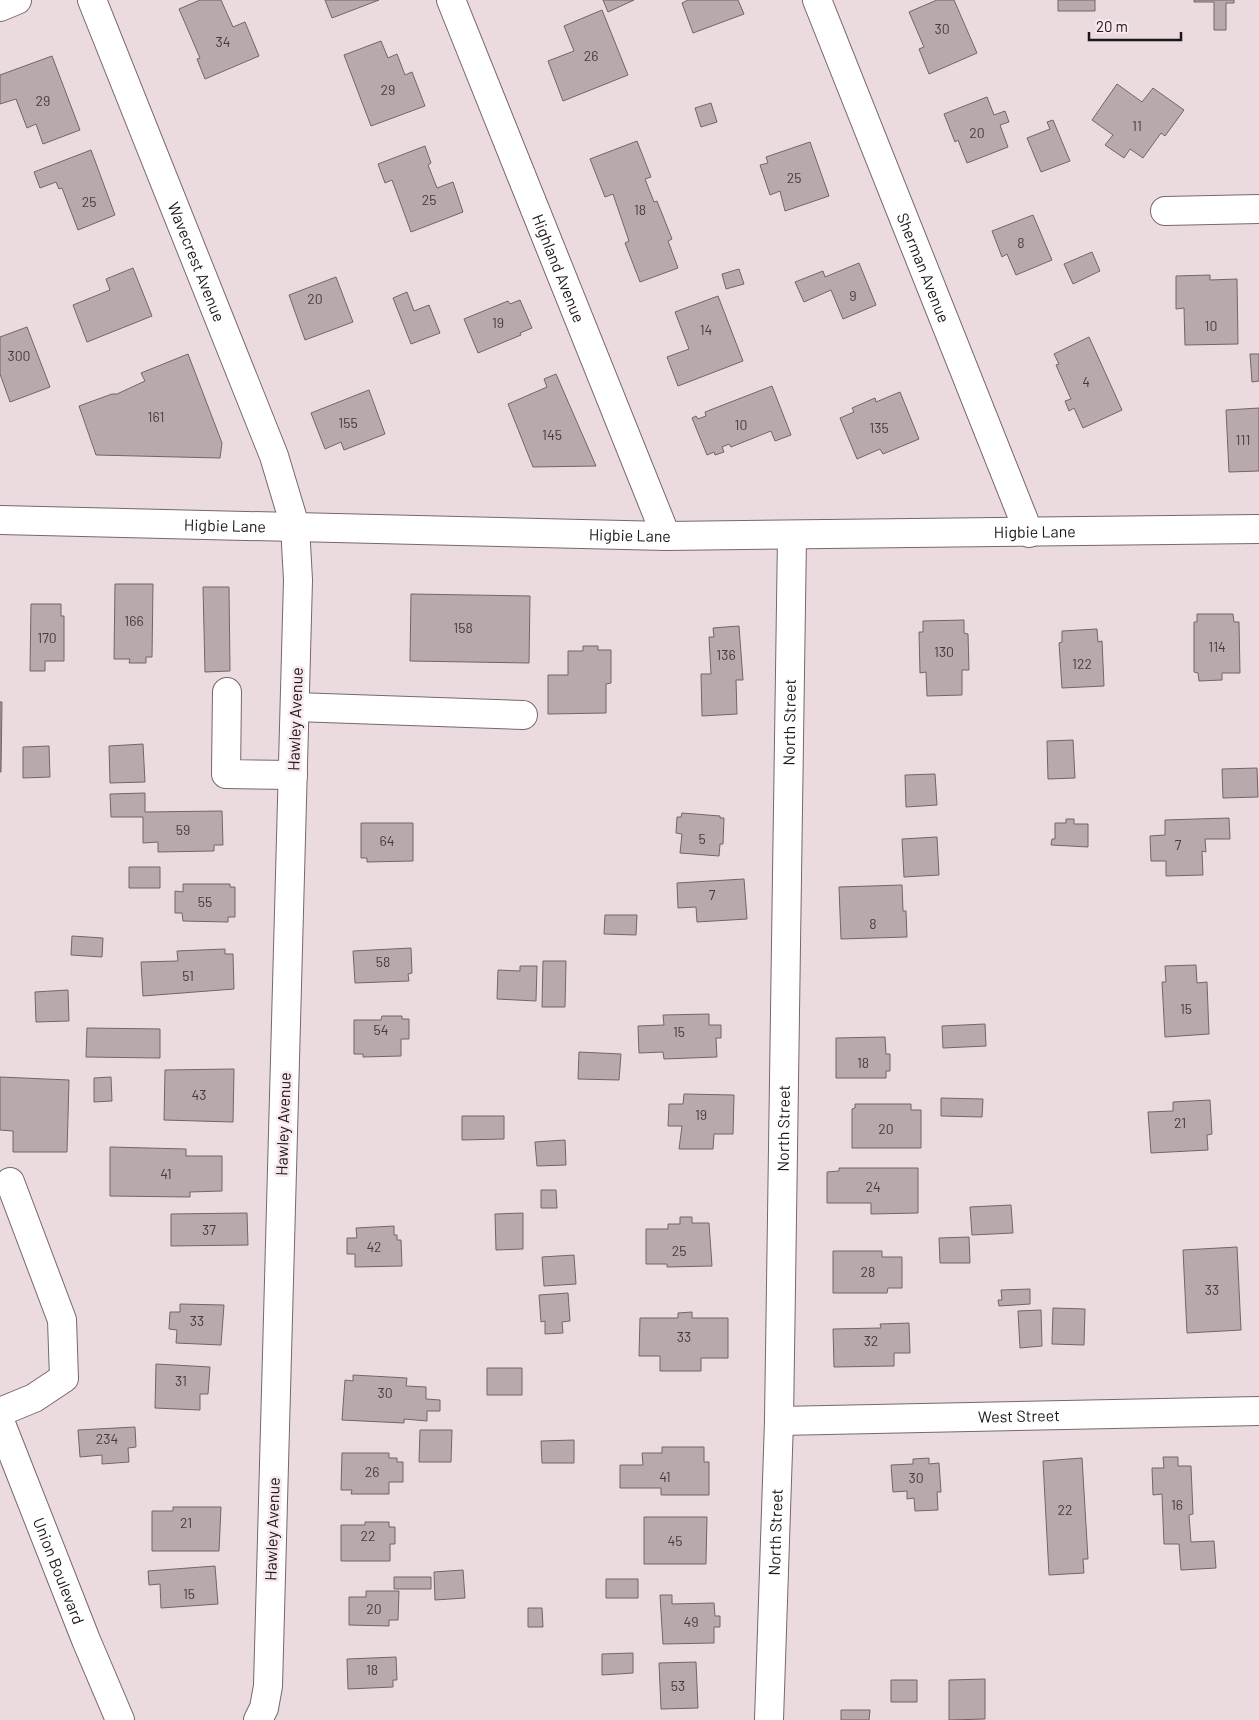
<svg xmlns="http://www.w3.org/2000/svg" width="1259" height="1720" font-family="Barlow,sans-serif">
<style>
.building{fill:#b8a9ad;stroke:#726569}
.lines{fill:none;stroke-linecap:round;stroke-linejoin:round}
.minor-casing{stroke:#76686c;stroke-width:30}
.major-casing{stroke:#76686c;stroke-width:30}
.minor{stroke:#fff;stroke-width:28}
.major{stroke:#fff;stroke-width:28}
.labels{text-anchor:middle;stroke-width:5;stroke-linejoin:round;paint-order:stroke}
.number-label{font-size:14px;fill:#433c3e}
.street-label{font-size:16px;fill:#1c1719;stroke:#f8e8ed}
</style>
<rect width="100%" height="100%" fill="#ebdbdf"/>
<path class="building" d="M200 0H221L233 27 245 22 259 56 205 79 197 59 200 58 179 9Z
M325 0H379L332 18Z
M603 0H634L608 12Z
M688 0H738L744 14 693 33 682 3Z
M937 0H954L977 53 929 74 919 49 924 47 909 12Z
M1058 0H1095V11H1058Z
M1194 0H1234V3H1226V30H1214V2H1194Z
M602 10 628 75 563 101 548 61 574 51 564 26Z
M381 41 388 58 397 54 405 75 412 72 425 106 371 126 344 55Z
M52 56 80 130 43 144 36 124 27 128 16 99 0 104V75Z
M1117 84 1142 102 1153 88 1184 110 1165 136 1161 133 1143 158 1130 149 1124 158 1105 145 1113 135 1092 120Z
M987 97 994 115 1005 111 1009 122 1000 125 1008 147 967 163 958 140 955 142 944 114Z
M711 103 717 122 701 127 695 108Z
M1053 120 1070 161 1041 172 1027 138 1050 129 1047 122Z
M637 141 651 177 645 179 654 202 657 201 672 239 668 241 678 268 640 282 625 243 629 241 613 194 605 197 590 159Z
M810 142 829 196 785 211 780 191 770 195 760 165 768 163 766 157Z
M425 146 431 163 428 165 437 188 453 182 463 212 411 232 392 180 385 183 378 164Z
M91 150 115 215 78 230 62 188 59 189 56 182 40 188 34 172Z
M1033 215 1052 260 1016 275 1007 254 1002 257 992 231Z
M1092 252 1100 271 1073 284 1064 264Z
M859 263 876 305 843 319 831 290 804 302 795 282 823 271 825 277Z
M133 268 152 316 87 342 73 305 110 290 106 279Z
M739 269 744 284 726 289 722 274Z
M1210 275V280L1237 279 1238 344 1185 345 1184 308 1176 309V276Z
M336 277 353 322 305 340 289 295Z
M407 292 414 311 429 305 440 333 411 344 393 298Z
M718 296 743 361 678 386 667 357 689 349 675 312Z
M520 300 532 328 520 333 521 335 478 353 464 319 508 301 510 304Z
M27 327 50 387 10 402 0 374V337Z
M1089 337 1122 410 1083 428 1074 408 1069 411 1065 401 1071 399 1056 365 1059 364 1054 354Z
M188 354 222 443 220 458 96 455 79 406 112 394H117L145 381 141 373Z
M1250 354H1259V381L1252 382Z
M556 374 596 466 533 467 508 404 547 387 544 379Z
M772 386 791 435 775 441 771 431 731 447 729 444 722 447 724 452 715 455 714 452 707 455 692 418 696 416 698 419 706 416 705 412Z
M369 390 385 434 344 450 341 442 325 449 311 413Z
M900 392 919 439 883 454 880 449 857 459 840 418 854 412 852 408 875 398 876 402Z
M1259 408V471L1229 472 1226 410Z
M115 584H153L152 657H146V663H129L130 659H114Z
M203 587H229L230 671 205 672Z
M411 594 530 596 529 663 410 661Z
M31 604H61V616H64V661H45V671H30Z
M1197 614H1233L1234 622H1239L1240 673H1222V680L1199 681 1198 673 1194 672V622H1197Z
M964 620V633L968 634 969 670H962V695L927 696 926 672 920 673 919 632H923V621Z
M739 626 743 680H736L737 714 702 716 701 674H711L709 637H714L713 628Z
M1097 629 1098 642 1102 641 1104 686 1062 688 1059 643 1062 642V631Z
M583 646H598V650H611V683L606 684V713L548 714V675H568V651H583Z
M0 702H2L1 772H0Z
M1073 740 1075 778 1048 779 1047 741Z
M143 744 145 782 110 783 109 746Z
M49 746 50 777 23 778V747Z
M1257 768 1258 797 1223 798 1222 769Z
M935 774 937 805 906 807 905 775Z
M145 793V812L222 811 223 845H214V851L158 852V842L143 843V817H111L110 794Z
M682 813 720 816V818H724L723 844H720L719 856 680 853 682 834 676 833 677 817H681Z
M1229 818 1230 839H1205L1206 852 1202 851 1203 875 1166 876V861H1151L1150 836 1165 835V820Z
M1066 819H1074V824H1088V847L1051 845 1052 839H1055V823H1066Z
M361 823H413V861L367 862V858H361Z
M937 837 939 875 904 877 902 839Z
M129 867H160V888H129Z
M744 879 747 919 697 922 696 907 678 908 677 883Z
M183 884H230V887H235V917H228V922L183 921 182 913H175V891L183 892Z
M902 885 903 911H906L907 937 841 939 839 887Z
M605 915H637L636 935 604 934Z
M72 936 103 938 102 957 71 955Z
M411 948 412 973 408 974 409 981 355 983 353 951Z
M225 949V954H233L234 989 143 996 141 962 178 961 177 951Z
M543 961H566L565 1007H542Z
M1196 965 1197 983 1207 982 1209 1034 1165 1037 1162 982H1166L1165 966Z
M520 966H537L536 1001 497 999 498 970 520 971Z
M68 990 69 1021 36 1022 35 992Z
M709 1014V1025H721V1038H716L717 1057 664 1059 663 1052 639 1053 638 1026 664 1025 663 1015Z
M382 1016H402V1019H409V1039H401V1056L363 1057V1054H354V1020H381Z
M985 1024 986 1046 943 1048 942 1026Z
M87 1028 160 1029V1058L86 1057Z
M885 1037 886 1054H890V1071H886V1078H836V1038Z
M579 1052 621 1054 619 1080 578 1079Z
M234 1069 233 1122 164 1120 165 1070Z
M0 1077 69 1080 67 1152H13V1131L0 1130Z
M111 1077 112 1101 94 1102V1078Z
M684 1094 734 1095 733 1134H714L713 1149H679L682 1126H668L669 1104H683Z
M941 1098 983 1099 982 1117 941 1116Z
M1210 1100 1212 1134 1207 1135 1208 1150 1151 1153 1148 1112 1173 1111V1102Z
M855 1104H911V1110H921V1148H852V1109L855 1108Z
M462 1116H504V1139L462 1140Z
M565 1140 566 1165 537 1166 535 1142Z
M110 1147 186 1149V1156H222V1191L190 1192V1197L110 1196Z
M839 1168H918V1213L871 1214V1203H827V1172L839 1171Z
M541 1190H556L557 1208H541Z
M1011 1205 1013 1233 972 1235 970 1207Z
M247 1213 248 1245 171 1246V1214Z
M523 1213V1249L496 1250 495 1214Z
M680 1217H692V1223H709L712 1266 667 1267V1264H646V1229H668V1224H680Z
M394 1226V1235H397V1240H401L402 1266 355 1267V1254H347V1238H357L356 1228Z
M969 1237 970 1263H940L939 1238Z
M1237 1247 1241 1330 1187 1333 1183 1250Z
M833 1251H882V1257H902V1288H888L887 1293H833Z
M574 1255 576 1284 544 1286 542 1257Z
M1030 1289V1304L999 1306 998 1300H1002L1001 1290Z
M568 1293 570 1321 562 1322 563 1333 545 1334V1321L541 1322 539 1295Z
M180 1304 224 1305 221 1345 176 1343 177 1330 169 1329 170 1312H180Z
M1053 1308 1085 1309 1084 1345 1052 1344Z
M1041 1310 1042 1346 1020 1348 1018 1311Z
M692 1312V1318H728V1358H701V1371H660V1356H639L640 1318H678V1313Z
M909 1323 910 1353H894V1366L834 1367 833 1329 881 1328 880 1324Z
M156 1364 210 1367 208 1394H200V1410L155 1408Z
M487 1368H522V1395H487Z
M353 1375 407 1378 406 1386 426 1387V1399L440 1400V1411H427V1421L404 1419V1423L342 1420 345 1380 353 1381Z
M135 1427 136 1447 128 1448 129 1462 102 1464V1455L80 1457 78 1430Z
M420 1430H452L451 1462H419Z
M574 1440V1463H542L541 1441Z
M662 1447H704V1462H709V1495H661V1488H620V1465H643L642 1453H662Z
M342 1453H389V1458H397V1462H403V1482H389V1494H351L352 1490H341Z
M1163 1457H1178V1466H1191L1193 1514 1189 1515 1191 1542 1214 1541 1216 1568 1181 1570 1179 1544H1164L1162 1494 1153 1495 1152 1468H1164Z
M929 1458V1464L939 1463 941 1492H937L938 1510 915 1511 914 1498 907 1499V1491L893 1492 891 1465 913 1464V1459Z
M1082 1458 1088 1559H1083L1084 1573 1049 1575 1043 1461Z
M173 1507H221L219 1551H152V1511H173Z
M644 1517H707L706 1564H644Z
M365 1522H389V1527H395V1544H390V1561H341V1525H365Z
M215 1566 218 1604 161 1608 160 1584 149 1585 148 1571Z
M463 1570 465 1598 435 1600 434 1572Z
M394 1577H431V1589H394Z
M606 1579H638V1598H606Z
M366 1591H399L398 1620H389V1626L349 1625V1597H366Z
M660 1595H672V1604L714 1603 715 1616H720V1627H714V1643L663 1644Z
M528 1608H542L543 1627H528Z
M633 1653V1673L602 1675V1654Z
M396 1657 397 1680H393V1687L348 1689 347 1659Z
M696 1662 698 1708 661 1709 659 1663Z
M985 1679V1719L949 1720V1680Z
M891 1680H917V1702H891Z
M841 1710H870L869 1720H841Z"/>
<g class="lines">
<defs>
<g id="minor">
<path id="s1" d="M92 0 274 456 295 526 298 580 268 1686 264 1708 258 1720"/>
<path id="s2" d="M451 0 666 536"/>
<path id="s3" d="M817 0 1029 533"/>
<path d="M0 7 17 0"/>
<path d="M1165 211 1259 209"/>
<path d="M227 692 226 774 293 775"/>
<path d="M295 707 523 715"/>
<path d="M0 1412 34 1398 64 1378 62 1320 10 1182"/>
<path id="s4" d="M779 1421 1259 1411"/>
<path id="s5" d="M769 1720 779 1421 792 536"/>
</g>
<g id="major">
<path id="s6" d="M0 520 666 536 1259 529"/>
<path id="s7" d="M0 1421 86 1640 120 1720"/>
</g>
</defs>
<use href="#minor" class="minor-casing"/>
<use href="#major" class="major-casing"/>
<use href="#minor" class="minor"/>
<use href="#major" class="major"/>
</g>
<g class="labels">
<g class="number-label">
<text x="942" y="34">30</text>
<text x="223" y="47">34</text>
<text x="591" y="61">26</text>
<text x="388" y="95">29</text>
<text x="43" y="106">29</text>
<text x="1137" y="131">11</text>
<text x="977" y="138">20</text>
<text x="794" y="183">25</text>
<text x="429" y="205">25</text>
<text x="89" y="207">25</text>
<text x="640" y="215">18</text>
<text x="1021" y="248">8</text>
<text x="853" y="301">9</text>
<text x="315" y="304">20</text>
<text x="498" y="328">19</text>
<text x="1211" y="331">10</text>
<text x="706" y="335">14</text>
<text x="19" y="361">300</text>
<text x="1086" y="387">4</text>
<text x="156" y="422">161</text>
<text x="348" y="428">155</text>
<text x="741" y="430">10</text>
<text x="879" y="433">135</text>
<text x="552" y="440">145</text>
<text x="1243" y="445">111</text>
<text x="134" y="626">166</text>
<text x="463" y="633">158</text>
<text x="47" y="643">170</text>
<text x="1217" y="652">114</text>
<text x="944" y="657">130</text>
<text x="726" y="660">136</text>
<text x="1082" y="669">122</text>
<text x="183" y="835">59</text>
<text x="702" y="844">5</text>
<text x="387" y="846">64</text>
<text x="1178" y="850">7</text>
<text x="712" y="900">7</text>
<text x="205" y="907">55</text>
<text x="873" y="929">8</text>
<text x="383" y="967">58</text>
<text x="188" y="981">51</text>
<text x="1186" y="1014">15</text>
<text x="381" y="1035">54</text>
<text x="679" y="1037">15</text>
<text x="863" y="1068">18</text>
<text x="199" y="1100">43</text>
<text x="701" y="1120">19</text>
<text x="1180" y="1128">21</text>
<text x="886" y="1134">20</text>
<text x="166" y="1179">41</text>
<text x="873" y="1192">24</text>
<text x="209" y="1235">37</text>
<text x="374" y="1252">42</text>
<text x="679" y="1256">25</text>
<text x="868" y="1277">28</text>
<text x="1212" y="1295">33</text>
<text x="197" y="1326">33</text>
<text x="684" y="1342">33</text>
<text x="871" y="1346">32</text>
<text x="181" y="1386">31</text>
<text x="385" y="1398">30</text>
<text x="107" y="1444">234</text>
<text x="372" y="1477">26</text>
<text x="665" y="1482">41</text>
<text x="916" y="1483">30</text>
<text x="1177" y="1510">16</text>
<text x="1065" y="1515">22</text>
<text x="186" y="1528">21</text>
<text x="368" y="1541">22</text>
<text x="675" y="1546">45</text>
<text x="189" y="1599">15</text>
<text x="374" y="1614">20</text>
<text x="691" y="1627">49</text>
<text x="372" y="1675">18</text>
<text x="678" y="1691">53</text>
</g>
<g class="street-label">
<text dy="6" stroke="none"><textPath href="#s1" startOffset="282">Wavecrest Avenue</textPath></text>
<text dy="6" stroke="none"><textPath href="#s3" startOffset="288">Sherman Avenue</textPath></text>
<text dy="6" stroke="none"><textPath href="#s2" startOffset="289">Highland Avenue</textPath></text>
<text dy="6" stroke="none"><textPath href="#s6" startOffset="225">Higbie Lane</textPath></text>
<text dy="6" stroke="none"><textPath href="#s6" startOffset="1035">Higbie Lane</textPath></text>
<text dy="6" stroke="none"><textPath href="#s6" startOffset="630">Higbie Lane</textPath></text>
<text transform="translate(295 719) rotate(-88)" y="6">Hawley Avenue</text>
<text dy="6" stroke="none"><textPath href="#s5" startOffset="998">North Street</textPath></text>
<text transform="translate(283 1124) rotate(-88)" y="6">Hawley Avenue</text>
<text dy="6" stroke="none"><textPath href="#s5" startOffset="592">North Street</textPath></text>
<text dy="6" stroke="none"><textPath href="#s4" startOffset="240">West Street</textPath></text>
<text transform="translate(272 1529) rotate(-88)" y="6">Hawley Avenue</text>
<text dy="6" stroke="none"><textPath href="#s5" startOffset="188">North Street</textPath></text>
<text dy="6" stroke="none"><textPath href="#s7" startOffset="161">Union Boulevard</textPath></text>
</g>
</g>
<path d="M1089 32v8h92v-8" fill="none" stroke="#1c1719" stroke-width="2.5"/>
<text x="1096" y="32" font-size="15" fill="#1c1719" stroke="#f8e8ed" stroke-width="4" paint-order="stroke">20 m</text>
</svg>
